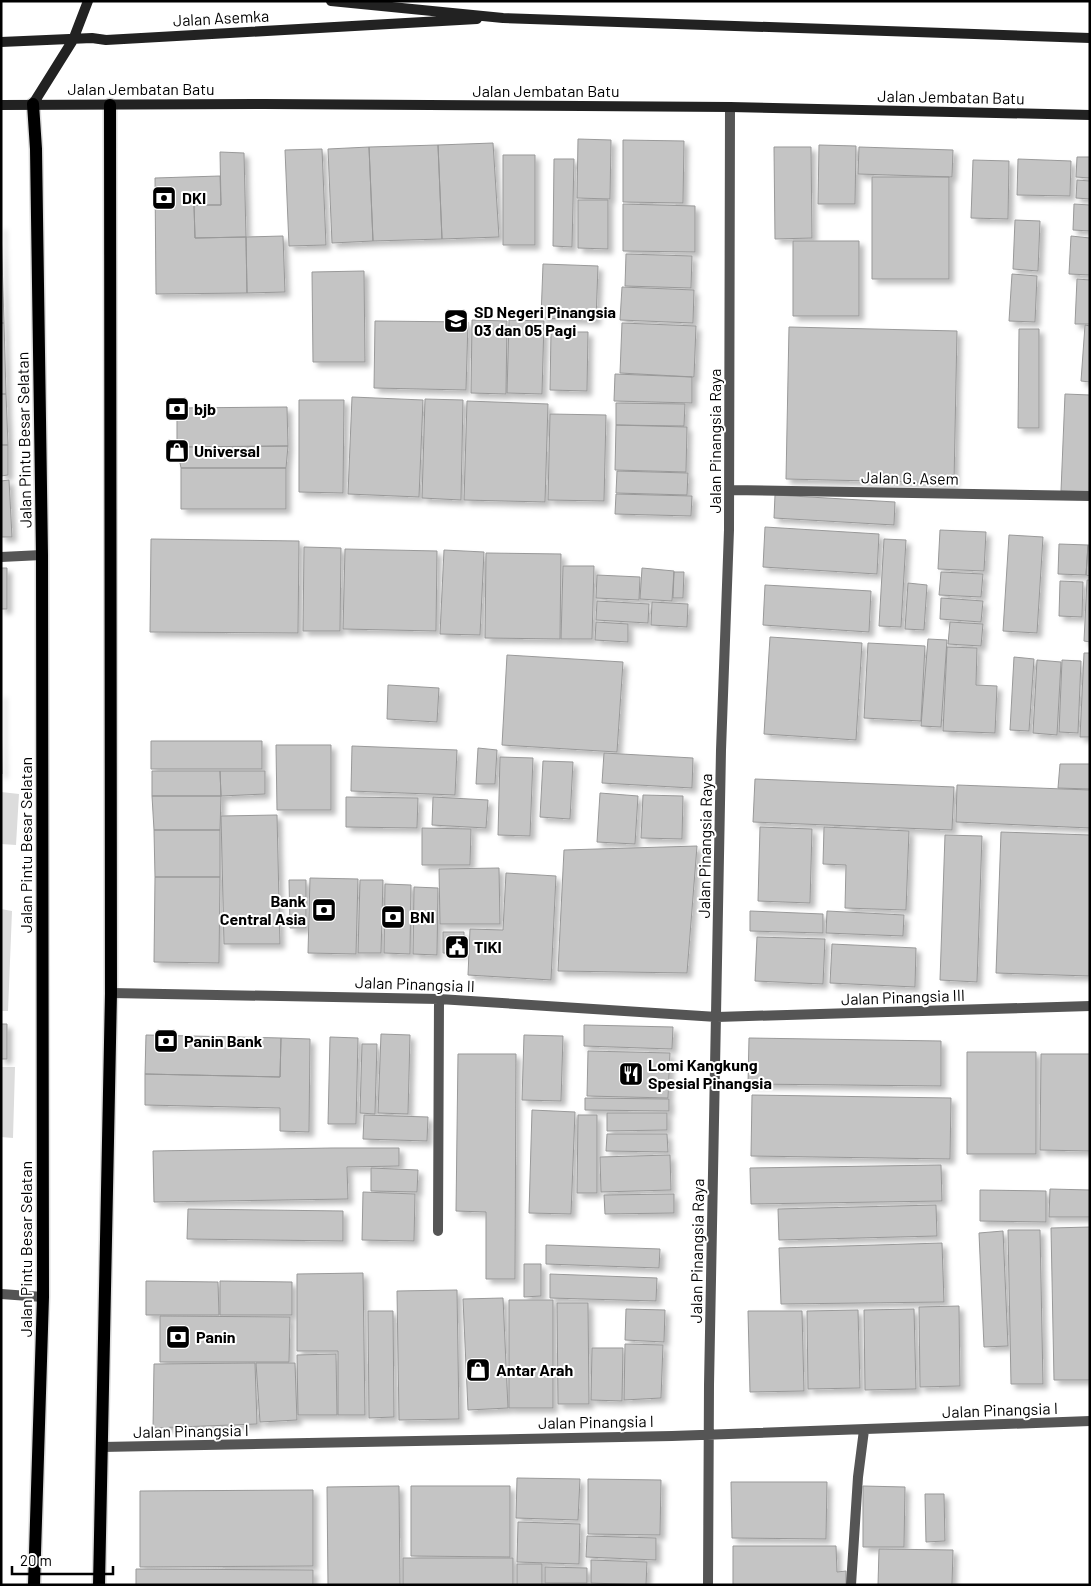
<svg xmlns="http://www.w3.org/2000/svg" width="1091" height="1586" font-family="Barlow,sans-serif">
<style>
.green{fill:#dcdcdc}
.building{fill:#c4c4c4;stroke:#999;filter:url(#shadow)}
.lines{fill:none;stroke-linecap:round;stroke-linejoin:round}
.primary-casing{stroke:#dbdbdb;stroke-width:15}
.street{stroke:#555;stroke-width:10}
.secondary{stroke:#222;stroke-width:10}
.primary{stroke:#000;stroke-width:12}
.labels{text-anchor:middle;stroke-width:4;stroke-linejoin:round;paint-order:stroke}
.street-label{font-size:16px;fill:#000;stroke:#fff}
.poi-label{font-size:16px;font-weight:bold;fill:#000;stroke:#fff;text-anchor:start}
</style>
<defs>
<filter id="shadow"><feDropShadow dx="4.5" dy="4.5" stdDeviation="2.5" flood-color="#0004"/></filter>
</defs>
<rect width="100%" height="100%" fill="#fff"/>
<path class="green" d="M1 792 19 794 16 845 1 844Z
M1 909 12 911 8 1011H1Z
M1 1067H15L13 1138 1 1137Z"/>
<path class="building" d="M578 139 611 140 610 199 577 198Z
M623 140 684 141 683 203 623 202Z
M493 143 499 237 442 239 438 145Z
M438 145 442 239 373 241 369 147Z
M819 145 856 146 855 204H818Z
M369 147 373 241 332 243 328 149Z
M774 147H811L812 238 775 239Z
M859 147 953 150 952 177 858 174Z
M322 149 326 245 289 246 285 150Z
M220 152 244 153 246 237 195 238 194 205H221Z
M503 155H535V245H503Z
M1077 157H1090V178L1076 177Z
M554 159H574L572 247 553 246Z
M1018 159 1071 161 1070 196 1017 195Z
M973 160 1009 161 1008 219 971 218Z
M220 176 221 205H194L195 238 246 237 247 293 156 294 155 178Z
M872 177H949V279H872Z
M1077 180 1090 181V199L1076 198Z
M578 200H608V249L578 248Z
M623 204 695 206V252L623 251Z
M1074 204 1090 205V231L1073 230Z
M1015 220 1040 221 1038 271 1013 269Z
M1 225 4 323H1Z
M283 236 285 292 247 293 246 237Z
M1071 236 1090 238V275L1069 274Z
M793 241H859V316H793Z
M626 254 692 256 691 288 625 286Z
M543 264 598 266 596 320 541 318Z
M364 271 365 362H313L312 272Z
M1012 274 1037 276 1035 322 1009 321Z
M1077 279 1090 280V324H1075Z
M622 287 694 290 693 323 620 320Z
M472 320 507 321 506 394 471 393Z
M509 320 544 321 542 394 507 393Z
M375 321 468 322 466 390 374 388Z
M1 323H4L6 394H1Z
M622 323 696 326 694 377 620 373Z
M1085 325 1090 326V382L1081 381Z
M789 327 957 331 954 483 786 479Z
M1019 329H1039V428H1018Z
M551 332H588L587 391 550 390Z
M615 374 692 377V403L614 401Z
M1 394H6L8 445H1Z
M1065 394 1090 395 1089 492 1061 491Z
M352 397 423 400 419 497 348 494Z
M425 399 463 400 461 500 422 498Z
M299 400H344L343 493 299 492Z
M467 401 548 404 545 502 464 500Z
M616 403 685 404 684 426 616 425Z
M287 407 288 446 177 447V408Z
M550 414 606 415 604 501 548 500Z
M616 425 687 427 686 472 615 470Z
M1 445H8V475L1 476Z
M288 446 286 468H181L177 447Z
M181 468H286V509H181Z
M617 471 688 473 687 495 616 493Z
M9 480 12 537H1V481Z
M616 494 692 496 691 516 615 514Z
M775 495 895 502 894 525 774 518Z
M765 527 879 534 877 574 763 567Z
M940 530 986 532 984 571 938 569Z
M1009 535 1043 537 1037 633 1003 631Z
M151 539 299 541 298 633 150 632Z
M884 539 906 540 901 627 879 626Z
M1059 544 1088 545 1086 575 1058 574Z
M1088 545H1090V576L1086 575Z
M304 547 341 548 340 631H303Z
M345 549 437 551 436 631 343 629Z
M444 550 484 552 480 635 440 634Z
M486 553 561 554 560 639 485 638Z
M563 566H594L592 639H561Z
M1 568H7V609H1Z
M642 568 674 571 672 601 640 599Z
M674 572H684L683 598H673Z
M941 572 983 574 981 597 939 595Z
M597 575 640 577 639 600 596 598Z
M1087 580H1090V642L1084 641Z
M1060 581 1083 582 1082 617 1059 616Z
M908 583 927 585 924 630 905 629Z
M765 585 871 591 869 632 763 625Z
M941 598 983 601 981 622 940 619Z
M597 601 649 604 648 623 596 620Z
M652 602 688 604 687 627 651 625Z
M596 622 628 624V642L595 640Z
M950 622 983 624 981 646 948 644Z
M770 637 862 643 856 740 764 734Z
M928 639 947 640 941 727 921 726Z
M868 643 925 646 921 721 864 718Z
M947 647 977 648 976 685 997 686 995 733 943 731Z
M1084 653H1090V737H1080Z
M507 655 623 662 617 752 502 745Z
M1014 657 1034 659 1029 731 1010 730Z
M1037 660 1061 662 1057 735 1033 733Z
M1062 660 1081 661 1078 733 1059 732Z
M388 685 439 688 437 722 387 719Z
M1 693 2 774H1Z
M151 741H262V769H151Z
M276 745H331V810H277Z
M352 746 457 750 455 795 351 791Z
M478 748 497 750 495 784H476Z
M604 753 693 758 692 788 602 783Z
M500 757 533 758 530 836 498 835Z
M543 761 573 762 570 819 540 817Z
M1060 764H1090V789L1058 788Z
M152 771H220L221 796H152Z
M220 771H265V794L221 796Z
M755 779 954 787 952 830 753 822Z
M957 785 1090 790V828L956 822Z
M600 793 638 796 635 844 597 842Z
M643 795 683 796 682 839 641 838Z
M152 796H221L220 830H154Z
M346 797 418 798 417 828 346 827Z
M433 797 488 800 486 828 432 825Z
M277 815 280 944H224L221 816Z
M760 827 812 829 810 903 758 901Z
M824 827 909 831 906 910 845 908 846 865 823 864Z
M422 828 471 829 470 865H422Z
M154 830H220V877H155Z
M1001 832 1090 835 1089 976 996 973Z
M945 835 982 836 977 982 940 980Z
M697 846 687 973 558 971 564 850Z
M499 868 500 924H440L439 869Z
M506 873 556 876 551 980 468 975 470 929 503 930Z
M155 877H220L219 963 154 962Z
M310 878 358 879 356 954 308 953Z
M289 880H306V928H290Z
M360 880H383L381 953H358Z
M385 884 411 885 410 954 384 953Z
M414 887 438 888 437 955 413 954Z
M750 911 823 914V933L750 931Z
M827 911 904 915 903 936 826 933Z
M443 932H464V954L443 953Z
M757 937 825 939 823 984 755 981Z
M832 944 916 948 915 987 830 983Z
M1 1024H7V1059H1Z
M584 1025 673 1027 672 1049 584 1046Z
M381 1034 410 1035 408 1114 378 1113Z
M146 1035 281 1038 280 1077 145 1074Z
M524 1035 563 1036 561 1101 522 1100Z
M330 1037 358 1038 356 1124H328Z
M281 1038 310 1039 309 1132 280 1131V1108L145 1105V1074L280 1077Z
M749 1038 941 1041V1086L748 1084Z
M362 1044H377L375 1114 360 1113Z
M588 1051 670 1053 668 1098 587 1096Z
M967 1052H1036V1154H967Z
M458 1054H516L515 1279H486V1212L456 1211Z
M1041 1054H1090V1151L1040 1150Z
M752 1095 951 1098 950 1159 751 1156Z
M585 1098 669 1099V1111L585 1110Z
M532 1110 575 1112 571 1214 529 1213Z
M607 1113H667V1130L607 1131Z
M364 1115 428 1117 427 1141 363 1139Z
M578 1115H597V1193H577Z
M607 1134H667L668 1152 606 1151Z
M332 1148H399V1166L347 1167 348 1199 154 1202 153 1151Z
M670 1155 671 1190 601 1192 600 1157Z
M941 1165 942 1201 751 1204 750 1168Z
M371 1168 418 1170 417 1192 371 1191Z
M1050 1189 1090 1190V1217H1049Z
M980 1190 1046 1191V1222L980 1221Z
M363 1192 415 1194 414 1241 362 1240Z
M674 1194V1213L605 1214 604 1195Z
M936 1205 937 1236 779 1240 778 1209Z
M188 1209 343 1211V1241L187 1239Z
M1090 1227V1380H1054L1051 1228Z
M1008 1230H1040L1043 1384H1011Z
M1003 1231 1008 1346 984 1347 979 1233Z
M942 1243 944 1302 781 1304 779 1248Z
M546 1245 660 1249 659 1268 546 1264Z
M524 1264H541V1296L524 1297Z
M363 1273 365 1415H338V1351H297V1274Z
M550 1274 657 1278 656 1301 550 1298Z
M146 1281 218 1282 219 1315H146Z
M220 1281 292 1282V1315H220Z
M457 1290 459 1419 399 1420 397 1291Z
M503 1298 508 1408 468 1410 463 1299Z
M509 1300H553V1408H509Z
M557 1303H588L589 1404H558Z
M959 1306 960 1386 920 1387 919 1307Z
M626 1309 665 1310 664 1342 625 1340Z
M914 1309 916 1389 865 1390 864 1310Z
M858 1310 860 1388 808 1389 807 1311Z
M368 1311H393L394 1417 369 1418Z
M748 1311H802L804 1391 750 1392Z
M160 1316 290 1317 289 1362H160Z
M625 1344 663 1345 661 1398 624 1400Z
M592 1348H623L622 1401 591 1400Z
M336 1354 337 1415H298L297 1355Z
M255 1363 257 1424 153 1428 154 1364Z
M256 1363H295L297 1420 260 1422Z
M517 1478 580 1479 578 1520 516 1518Z
M588 1479 661 1480 660 1535 588 1534Z
M731 1482H827L826 1539 732 1538Z
M399 1486 400 1585H328L327 1487Z
M411 1486H510V1557L411 1556Z
M863 1486 905 1487 904 1547H863Z
M313 1490V1566L140 1567V1491Z
M925 1494H944L945 1541 926 1542Z
M518 1522 580 1524 579 1564 517 1562Z
M587 1536 656 1538V1560L586 1557Z
M733 1546H836L837 1572 846 1571V1585H733Z
M879 1549 953 1550 952 1585H878Z
M403 1558H513V1585H403Z
M591 1560 647 1562 646 1585 591 1583Z
M517 1564H542V1585H517Z
M545 1567 587 1568V1583H545Z
M136 1569 313 1570V1585H136Z"/>
<g class="lines">
<defs>
<path id="primary" d="M33 104 36 149 42 555 43 1297 34 1585
M99 1585 111 993 110 105"/>
</defs>
<use href="#primary" class="primary-casing"/>
<path class="street" d="M730 490 1090 496
M1 557 42 555
M111 993 439 999 717 1017 1090 1006
M438 1231 439 999
M1 1294 43 1297
M102 1447 672 1436 1090 1421
M708 1585 709 1385 721 750 729 530 730 107
M851 1585 858 1477 864 1430"/>
<path class="secondary" d="M331 1 503 18 1090 38
M1 42 92 38 106 40 477 19
M33 104 73 40 88 1
M1 105 265 104 730 107 1090 115"/>
<use href="#primary" class="primary"/>
</g>
<defs>
<symbol id="bank-square" viewBox="-11 -11 22 22"><rect x="-9" y="-9" width="18" height="18" rx="4" fill="#000" stroke="#fff"/><path d="M-6-4H6V4H-6ZM0-2.3a2.3 2.3 0 1 0 0 4.6a2.3 2.3 0 1 0 0-4.6Z" fill="#fff"/></symbol>
<symbol id="school-square" viewBox="-11 -11 22 22"><rect x="-9" y="-9" width="18" height="18" rx="4" fill="#000" stroke="#fff"/><path d="M0-5L7-2L0 1L-7-2ZM-4 1L0 2.5L4 1V4Q0 6-4 4Z" fill="#fff"/></symbol>
<symbol id="shop-square" viewBox="-11 -11 22 22"><rect x="-9" y="-9" width="18" height="18" rx="4" fill="#000" stroke="#fff"/><path d="M-5-2.5h2.3a2.7 3.5 0 0 1 5.4 0H5L5.5 6h-11ZM-1.5-2.5h3a1.5 2.3 0 0 0-3 0Z" fill="#fff"/></symbol>
<symbol id="civic-square" viewBox="-11 -11 22 22"><rect x="-9" y="-9" width="18" height="18" rx="4" fill="#000" stroke="#fff"/><path d="M-.6-6.5H3V-4.5H.6V-3L4-1V1h2V6H-6V1h2V-1L-.6-3ZM-1.2 2.5V6h2.4V2.5Z" fill="#fff"/></symbol>
<symbol id="restaurant-square" viewBox="-11 -11 22 22"><rect x="-9" y="-9" width="18" height="18" rx="4" fill="#000" stroke="#fff"/><path d="M-5-6h1v4h1v-4h1v4h1v-4h1v5L-1.5 .5V6h-2V.5L-5-1ZM5-6V6H3V1.5H1.5Q1.5-4 5-6Z" fill="#fff"/></symbol>
</defs>
<g fill-rule="evenodd">
<use href="#bank-square" x="150" y="184" width="28" height="28"/>
<use href="#school-square" x="442" y="307" width="28" height="28"/>
<use href="#bank-square" x="163" y="395" width="28" height="28"/>
<use href="#shop-square" x="163" y="437" width="28" height="28"/>
<use href="#bank-square" x="310" y="896" width="28" height="28"/>
<use href="#bank-square" x="379" y="903" width="28" height="28"/>
<use href="#civic-square" x="443" y="933" width="28" height="28"/>
<use href="#bank-square" x="152" y="1027" width="28" height="28"/>
<use href="#restaurant-square" x="617" y="1060" width="28" height="28"/>
<use href="#bank-square" x="164" y="1323" width="28" height="28"/>
<use href="#shop-square" x="464" y="1356" width="28" height="28"/>
</g>
<g class="labels">
<g class="street-label">
<text transform="translate(221 18) rotate(-3)" y="6">Jalan Asemka</text>
<text x="141" y="95">Jalan Jembatan Batu</text>
<text x="546" y="97">Jalan Jembatan Batu</text>
<text transform="translate(951 97) rotate(1)" y="6">Jalan Jembatan Batu</text>
<text transform="translate(24 440) rotate(-91)" y="6">Jalan Pintu Besar Selatan</text>
<text transform="translate(715 441) rotate(-90)" y="6">Jalan Pinangsia Raya</text>
<text transform="translate(910 478) rotate(1)" y="6">Jalan G. Asem</text>
<text transform="translate(26 845) rotate(-90)" y="6">Jalan Pintu Besar Selatan</text>
<text transform="translate(705 846) rotate(-89)" y="6">Jalan Pinangsia Raya</text>
<text transform="translate(415 984) rotate(2)" y="6">Jalan Pinangsia II</text>
<text transform="translate(903 997) rotate(-2)" y="6">Jalan Pinangsia III</text>
<text transform="translate(26 1249) rotate(-90)" y="6">Jalan Pintu Besar Selatan</text>
<text transform="translate(697 1251) rotate(-89)" y="6">Jalan Pinangsia Raya</text>
<text transform="translate(1000 1410) rotate(-2)" y="6">Jalan Pinangsia I</text>
<text transform="translate(596 1422) rotate(-1)" y="6">Jalan Pinangsia I</text>
<text transform="translate(191 1431) rotate(-1)" y="6">Jalan Pinangsia I</text>
</g>
<g class="poi-label">
<text x="182" y="204">DKI</text>
<text x="474" y="318">SD Negeri Pinangsia<tspan x="474" dy="18">03 dan 05 Pagi</tspan></text>
<text x="194" y="415">bjb</text>
<text x="194" y="457">Universal</text>
<text x="306" y="907" text-anchor="end">Bank<tspan x="306" dy="18">Central Asia</tspan></text>
<text x="410" y="923">BNI</text>
<text x="474" y="953">TIKI</text>
<text x="184" y="1047">Panin Bank</text>
<text x="648" y="1071">Lomi Kangkung<tspan x="648" dy="18">Spesial Pinangsia</tspan></text>
<text x="196" y="1343">Panin</text>
<text x="496" y="1376">Antar Arah</text>
</g>
</g>
<rect width="1091" height="1586" fill="none" stroke="#000000" stroke-width="5"/>
<path d="M12 1566v8h101v-8" fill="none" stroke="#000000" stroke-width="2.5"/>
<text x="20" y="1566" font-size="15" fill="#000000" stroke="#ffffff" stroke-width="4" paint-order="stroke">20 m</text>
</svg>
